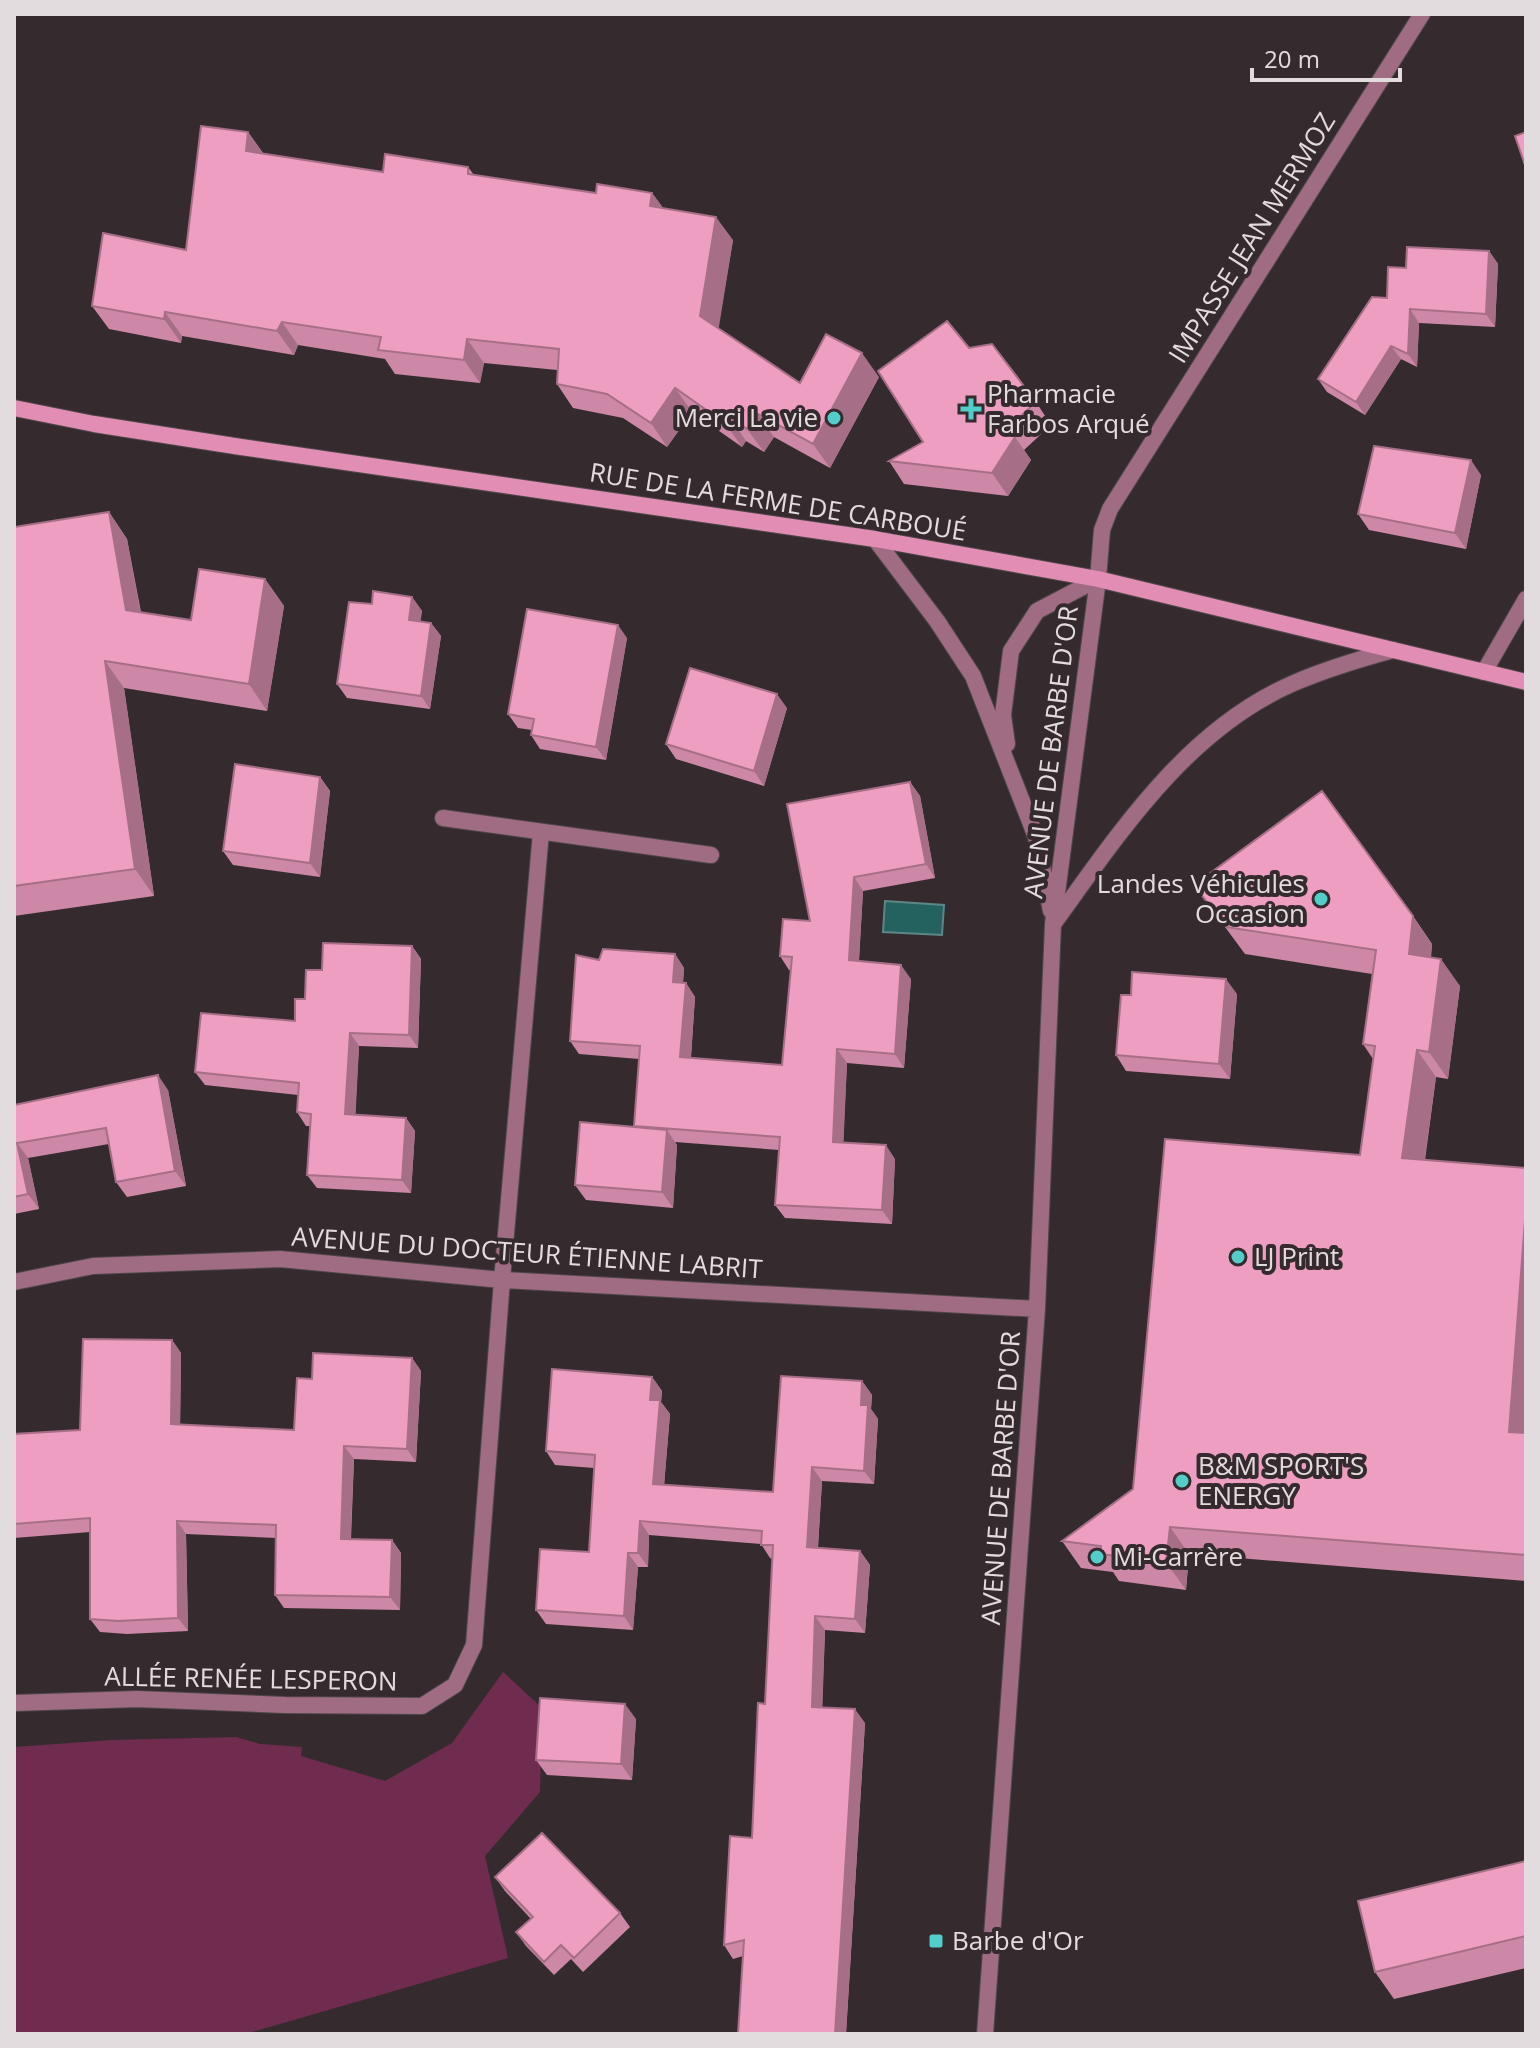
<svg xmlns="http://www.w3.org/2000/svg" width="1540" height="2048" font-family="'Open Sans',sans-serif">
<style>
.green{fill:#6f2c4e}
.water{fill:#246260;stroke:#5d8786;stroke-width:2}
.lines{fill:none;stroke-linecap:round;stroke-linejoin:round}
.street-casing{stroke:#51474b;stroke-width:18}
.secondary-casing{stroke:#51474b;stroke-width:18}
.street{stroke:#a06c83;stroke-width:16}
.secondary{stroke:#e18db4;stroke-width:16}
.wall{fill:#cc88a6}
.shaded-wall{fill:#a66f87}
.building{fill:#ed9ec1;stroke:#a66f87;stroke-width:2}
.poi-dot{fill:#53cdc9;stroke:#352b2f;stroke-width:3}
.labels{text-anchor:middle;stroke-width:8;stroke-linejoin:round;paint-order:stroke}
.street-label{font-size:26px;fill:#e3dcdf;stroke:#352b2f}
.poi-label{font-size:26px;fill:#e3dcdf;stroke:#352b2f;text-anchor:start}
</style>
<rect width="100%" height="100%" fill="#352b2f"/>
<path class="green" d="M503 1672 542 1708 540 1792 485 1856 508 1958 245 2034H14V1747L112 1740 236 1737 260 1744 302 1747 301 1756 385 1781 452 1743Z"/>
<path class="water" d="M885 901 944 905 942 935 883 932Z"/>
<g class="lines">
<defs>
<path id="street" d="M875 539 937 621 973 676 1036 837 1051 911
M1484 672 1526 599
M1007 744 1003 715 1011 651 1037 611 1098 579
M443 818 711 855
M1054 923C1120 832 1187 729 1294 683 1326 669 1360 659 1393 650
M14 1282 93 1266 280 1259 502 1280 1037 1309
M14 1703 137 1699 285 1705 422 1706 455 1685 474 1645 502 1280 541 832
M985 2034 1037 1309 1053 924 1098 579 1102 530 1110 509 1422 14"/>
<path id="secondary" d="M14 408 94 424 241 447 875 539 1098 579 1526 682"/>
</defs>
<use href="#street" class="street-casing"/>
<use href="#secondary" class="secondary-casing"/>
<use href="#street" class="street"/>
<use href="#secondary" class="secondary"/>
</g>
<path class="wall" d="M248 132 263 153 383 172 468 167 474 175 596 193H652L663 208 733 240 718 328 800 383 879 377 830 468 774 437 764 452 746 441 742 447 692 412 667 447 623 418 573 408 557 384V370L484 363 480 383 395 374 385 359 298 345 294 355 182 336 181 343 109 329 92 306 186 250Z
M1489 251 1498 264 1495 327 1419 323 1417 367 1401 359 1365 415 1327 392 1318 379 1387 298 1406 268Z
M969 348 1036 402 1051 425 1024 450 1031 460 1008 496 904 484 889 461 923 442Z
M1481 475 1466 549 1369 530 1358 514Z
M109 512 127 539 141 612 191 620 265 579 284 606 267 711 124 688 154 896 14 916V527Z
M412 597 422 611 420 621 431 623 441 636 430 709 347 698 337 684 372 604Z
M627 638 606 760 540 749 531 735 532 730 518 728 508 714Z
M787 708 764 786 676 759 666 744Z
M320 777 330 791 320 877 233 865 223 851Z
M910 782 920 796 935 878 863 891 859 961 911 979 904 1068 847 1063 843 1142 895 1159 892 1224 785 1218 775 1205 779 1150 675 1142 677 1145 673 1208 586 1200 575 1185 635 1127 634 1126 639 1059 579 1054 570 1041 599 960 675 954 684 968 683 983H686L695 997 691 1058 782 1065 791 970H789L780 956 810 921Z
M1194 885 1413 916 1432 944 1431 958 1460 986 1448 1079 1436 1077 1425 1160 1526 1168V1581L1189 1554 1186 1590 1119 1581 1113 1572 1081 1568 1062 1541 1133 1489 1360 1155 1373 1059 1363 1044 1372 974 1245 954Z
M412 946 421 959 418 1048 359 1046 355 1115 406 1118 415 1131 411 1193 317 1188 307 1175 310 1126H306L297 1112 298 1095 205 1085 195 1072 295 1021 305 999 322 970Z
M1237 994 1230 1079 1126 1071 1116 1055Z
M168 1090 186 1186 127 1197 116 1182 109 1144 28 1158 39 1209 14 1214V1105Z
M172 1340 181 1353 180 1425 294 1430 312 1379 412 1358 421 1371 416 1462 354 1459 351 1539 392 1540 401 1553 400 1610 284 1608 275 1595 276 1538 186 1534 188 1631 127 1634 100 1632 90 1619V1532L14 1538V1434L80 1430Z
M652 1377 662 1391 661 1402 670 1414 664 1485 773 1492 862 1381 872 1395 871 1409 878 1419 874 1484 822 1481 818 1548 860 1551 870 1565 865 1633 825 1630 822 1707 865 1723 846 2034H738L743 1956 733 1959 724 1945 752 1838 765 1704 772 1559 770 1558 761 1544 649 1535 648 1567H638L633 1630 546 1624 536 1610 589 1552 594 1468 555 1465 546 1451Z
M636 1719 632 1780 547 1775 536 1760Z
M1526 1861V1968L1394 1999 1375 1972Z
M495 1877 620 1913 630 1927 583 1972 571 1959 554 1975 526 1946 516 1932 531 1919 505 1891Z"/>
<path class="shaded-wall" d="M248 132 265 156 246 151Z
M652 193 669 216 650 206Z
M716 217 733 240 717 339 700 316Z
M1489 251 1498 264 1495 327 1486 314Z
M1410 309 1419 323 1417 367 1408 354Z
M165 312 182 336 181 343 164 319Z
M282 322 298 345 294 355 277 331Z
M467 339 484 363 480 383 464 360Z
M1391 346 1401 359 1365 415 1356 402Z
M862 353 879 377 830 468 813 444Z
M675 388 692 412 667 447 651 423Z
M758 414 774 437 764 452 747 429Z
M730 417 746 441 742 447 725 423Z
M1015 437 1031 460 1008 496 992 473Z
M1471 460 1481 475 1466 549 1455 533Z
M109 512 127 539 145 637 126 610Z
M265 579 284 606 267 711 249 684Z
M412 597 422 611 419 633 409 620Z
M431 623 441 636 430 709 421 696Z
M618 625 627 638 606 760 596 747Z
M105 661 124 688 154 896 135 869Z
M777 694 787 708 764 786 754 771Z
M320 777 330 791 320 877 310 863Z
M910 782 920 796 935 878 926 864Z
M854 877 863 891 858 974 849 960Z
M1413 916 1432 944 1428 982 1409 954Z
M412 946 421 959 418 1048 409 1035Z
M675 954 684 968 682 996 673 982Z
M1441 959 1460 986 1448 1079 1429 1052Z
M901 965 911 979 904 1068 895 1054Z
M1226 979 1237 994 1230 1079 1219 1064Z
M686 983 695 997 690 1070 680 1057Z
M350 1033 359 1046 355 1127 345 1114Z
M837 1049 847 1063 843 1155 833 1142Z
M1417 1050 1436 1077 1421 1185 1402 1158Z
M158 1075 168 1090 186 1186 175 1171Z
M406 1118 415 1131 411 1193 402 1180Z
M667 1130 677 1145 673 1208 662 1192Z
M17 1143 28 1158 39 1209 28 1194Z
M886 1145 895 1159 892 1224 882 1210Z
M1526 1207V1457L1509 1432Z
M172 1340 181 1353 180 1437 171 1424Z
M412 1358 421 1371 416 1462 407 1449Z
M652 1377 662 1391 661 1402 670 1414 663 1498 653 1484 650 1400Z
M862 1381 872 1395 871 1409 878 1419 874 1484 864 1471 861 1405Z
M344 1446 354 1459 350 1552 341 1539Z
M812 1467 822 1481 817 1561 807 1547Z
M177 1521 186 1534 188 1631 178 1618Z
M640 1521 649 1535 648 1567 638 1553Z
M1170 1527 1189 1554 1186 1590 1166 1562Z
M392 1540 401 1553 400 1610 390 1597Z
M860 1551 870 1565 865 1633 855 1619Z
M628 1553 638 1567 633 1630 624 1616Z
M815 1616 825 1630 822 1721 812 1707Z
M625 1704 636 1719 632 1780 621 1764Z
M855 1709 865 1723 846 2034H835Z"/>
<path class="building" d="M201 126 248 132 246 151 383 172 385 154 468 167V174L596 193 597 184 652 193 650 206 716 217 700 316 800 383 826 334 862 353 813 444 758 414 747 429 730 417 725 423 675 388 651 423 607 394 557 384 559 349 467 339 464 360 378 350 381 337 282 322 277 331 165 312 164 319 92 306 103 233 186 250Z
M1526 132V168L1515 136Z
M1407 247 1489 251 1486 314 1410 309 1408 354 1391 346 1356 402 1318 379 1372 297 1387 298 1388 267 1406 268Z
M947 321 969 348 992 344 1036 402 1008 428 1015 437 992 473 889 461 923 442 878 371Z
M1374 446 1471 460 1455 533 1358 514Z
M109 512 126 610 191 620 199 569 265 579 249 684 105 661 135 869 14 886V527Z
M373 591 412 597 409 620 431 623 421 696 337 684 349 602 372 604Z
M527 609 618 625 596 747 531 735 534 719 508 714Z
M690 668 777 694 754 771 666 744Z
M235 764 320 777 310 863 223 851Z
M910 782 926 864 854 877 849 960 901 965 895 1054 837 1049 833 1142 886 1145 882 1210 775 1205 780 1137 634 1126 640 1046 570 1041 576 955 599 960 603 949 675 954 673 982 686 983 680 1057 782 1065 792 957 780 956 783 919 810 921 787 804Z
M1322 791 1413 916 1409 954 1441 959 1429 1052 1417 1050 1402 1158 1526 1168V1207L1509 1432 1526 1433V1555L1170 1527 1166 1562 1100 1554 1101 1546 1062 1541 1133 1489 1165 1139 1360 1155 1375 1046 1363 1044 1376 950 1226 927 1194 885Z
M323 943 412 946 409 1035 350 1033 345 1114 406 1118 402 1180 307 1175 311 1114 297 1112 299 1083 195 1072 201 1013 295 1021V999H305L306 970H322Z
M1132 972 1226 979 1219 1064 1116 1055 1121 995H1131Z
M158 1075 175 1171 116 1182 106 1128 17 1143 28 1194 14 1197V1105Z
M580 1122 667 1130 662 1192 575 1185Z
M83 1339 172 1340 171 1424 294 1430 297 1378 312 1379 313 1353 412 1358 407 1449 344 1446 341 1539 392 1540 390 1597 275 1595 276 1525 177 1521 178 1618 118 1621 90 1619V1518L14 1524V1434L80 1430Z
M552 1369 652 1377 650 1400H660L653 1484 773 1492 781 1376 862 1381 861 1405H868L864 1471 812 1467 807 1547 860 1551 855 1619 815 1616 812 1707 855 1709 835 2034H738L744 1940 724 1945 730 1836 752 1838 758 1703 765 1704 773 1545H761L762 1531 640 1521 638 1553H628L624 1616 536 1610 540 1549 589 1552 595 1455 546 1451Z
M540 1698 625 1704 621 1764 536 1760Z
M542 1833 620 1913 574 1958 561 1945 544 1962 516 1932 533 1917 495 1877Z
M1526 1861V1936L1375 1972 1358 1901Z"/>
<g class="poi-dot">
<path d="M967 397h8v8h8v8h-8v8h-8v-8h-8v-8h8z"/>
<circle cx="834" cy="418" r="8"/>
<circle cx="1321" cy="899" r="8"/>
<circle cx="1238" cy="1257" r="8"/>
<circle cx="1182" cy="1481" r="8"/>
<circle cx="1097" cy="1557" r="8"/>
<rect x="928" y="1933" width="16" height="16" rx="4"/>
</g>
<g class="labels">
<g class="street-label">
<text transform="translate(1252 238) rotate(-58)" y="9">IMPASSE JEAN MERMOZ</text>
<text transform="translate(778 502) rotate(9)" y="9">RUE DE LA FERME DE CARBOUÉ</text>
<text transform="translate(1051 752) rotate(-83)" y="9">AVENUE DE BARBE D'OR</text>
<text transform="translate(527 1253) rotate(4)" y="9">AVENUE DU DOCTEUR ÉTIENNE LABRIT</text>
<text transform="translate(1001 1478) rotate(-86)" y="9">AVENUE DE BARBE D'OR</text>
<text transform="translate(251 1679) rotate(1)" y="9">ALLÉE RENÉE LESPERON</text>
</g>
<g class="poi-label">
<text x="987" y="403">Pharmacie<tspan x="987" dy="30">Farbos Arqué</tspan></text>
<text x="818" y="427" text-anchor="end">Merci La vie</text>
<text x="1305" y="893" text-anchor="end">Landes Véhicules<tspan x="1305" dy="30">Occasion</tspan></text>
<text x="1254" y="1266">LJ Print</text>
<text x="1198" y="1475">B&amp;M SPORT'S<tspan x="1198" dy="30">ENERGY</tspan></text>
<text x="1113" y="1566">Mi-Carrère</text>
<text x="952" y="1950">Barbe d'Or</text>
</g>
</g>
<rect width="1540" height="2048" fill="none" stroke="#e3dcdf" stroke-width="32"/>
<path d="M1252 68v12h148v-12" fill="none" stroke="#e3dcdf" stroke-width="4"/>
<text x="1264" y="68" font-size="24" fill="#e3dcdf" stroke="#352b2f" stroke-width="6" paint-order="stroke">20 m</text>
</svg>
